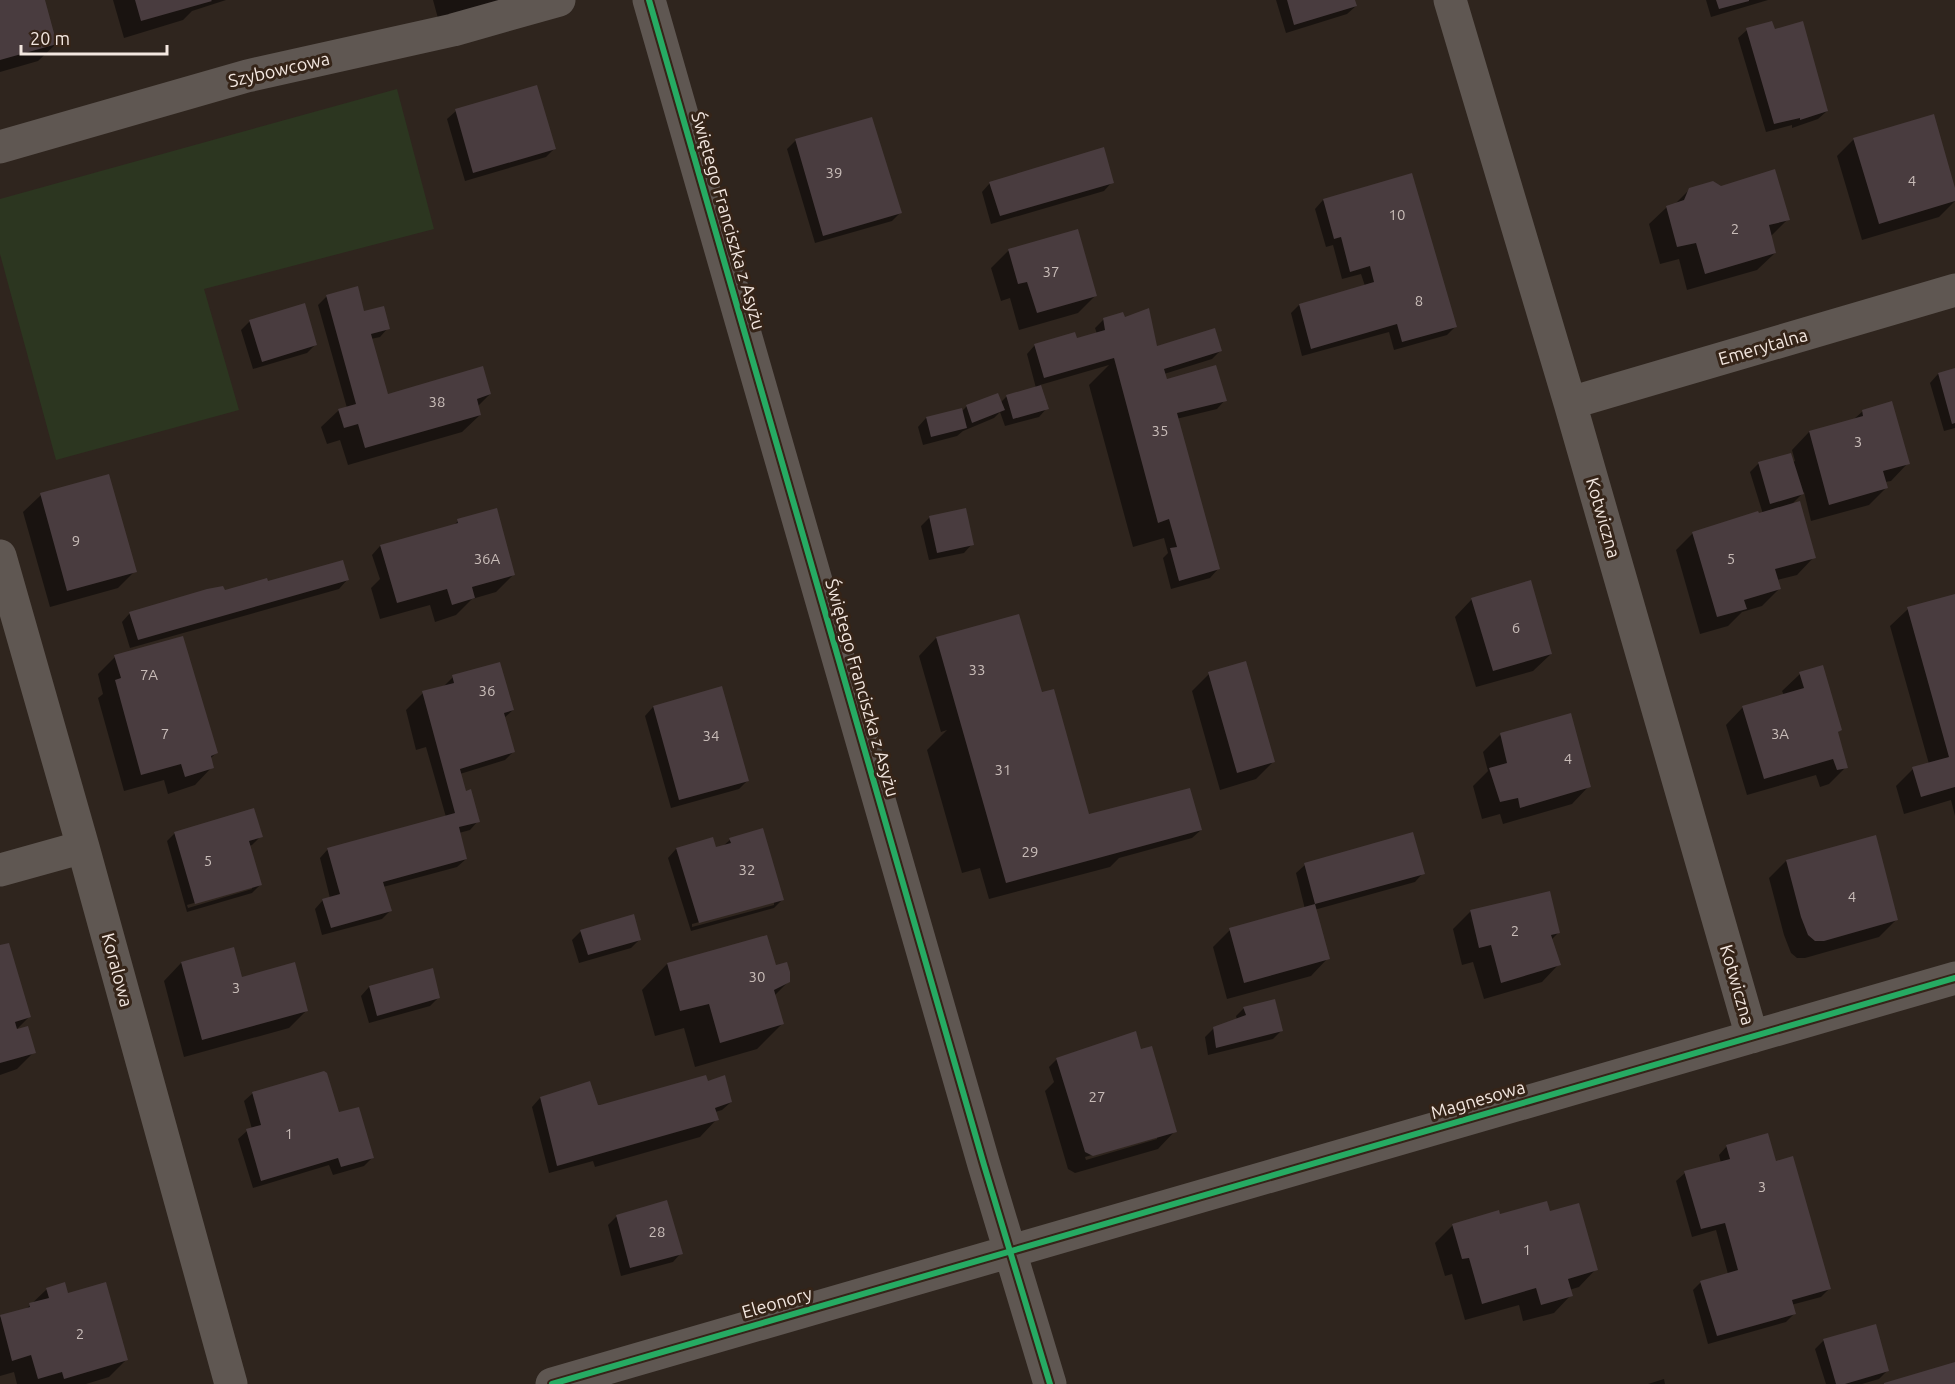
<svg xmlns="http://www.w3.org/2000/svg" width="1955" height="1384" font-family="Ubuntu,sans-serif">
<style>
.green{fill:#2c3620}
.shadow{fill:#0007;fill-rule:evenodd}
.building{fill:#493c3f}
.lines{fill:none;stroke-linecap:round;stroke-linejoin:round}
.minor{stroke:#5f5752;stroke-width:33}
.cycleway-casing{stroke:#352418;stroke-width:10}
.cycleway{stroke:#26ab63;stroke-width:6}
.labels{text-anchor:middle;stroke-width:6;stroke-linejoin:round;paint-order:stroke}
.number-label{font-size:15px;fill:#c8bcb8}
.street-label{font-size:18px;fill:#f3e7e0;stroke:#352418}
</style>
<rect width="100%" height="100%" fill="#2f251e"/>
<path class="green" d="M397 89 434 229 204 289 239 410 56 460 0 254V199Z"/>
<path class="shadow" d="M0 0H43L56 44 38 61 0 72Z
M113 0H226L192 11 183 20 124 38Z
M433 0H520L439 22Z
M1276 0H1354L1356 6 1347 14 1286 33Z
M1706 0H1768L1711 17Z
M1747 30 1827 111 1818 119 1792 128V125L1766 132 1738 38Z
M456 111 554 149 546 157 465 181 447 119Z
M1854 139 1955 193V201L1939 217 1862 240 1837 156Z
M796 140 900 213 892 221 815 243 787 149Z
M1112 182 1104 191 991 224 982 192 990 183Z
M1690 189 1788 219 1771 236 1775 253 1757 270 1687 290 1679 259 1660 264 1649 224 1667 207 1674 205Z
M1323 200 1455 327 1447 335 1394 350 1389 332 1302 356 1291 313 1299 305 1365 286 1361 274 1342 279 1333 245 1326 247 1315 209Z
M1077 231 1096 295 1078 313 1019 330 1010 298 1001 301 991 268 1008 251Z
M327 296 363 313 388 328 380 337 371 339 387 396 490 394 478 406 480 415 462 432 348 465 340 440 327 444 321 427 339 410 347 408 318 305Z
M1104 319H1124L1156 347 1221 350 1212 359 1164 374 1166 382 1225 400 1217 409 1176 419 1218 569 1210 578 1171 589 1163 558 1168 553 1164 538 1133 547 1089 385 1109 365 1040 385 1047 408 1039 417 1005 426 1000 412 994 418 963 431 957 436 923 445 918 427 926 418 961 412 967 406 1000 403 1006 397 1036 388 1027 354 1035 345 1076 339 1097 334 1095 328Z
M250 321 316 344 307 353 253 369 241 330Z
M1955 369V428L1944 431 1930 383 1938 374Z
M1863 411 1908 463 1891 481 1885 482 1886 488 1869 505 1811 521 1804 492 1791 505 1814 557 1797 575 1777 580 1780 588 1762 606 1742 612 1728 626 1700 634 1676 550 1693 533 1763 514 1750 472 1758 464 1790 454 1793 462 1795 461 1792 450 1809 432 1853 420Z
M41 495 135 571 118 588 50 607 23 512Z
M930 517 972 544 964 553 929 560 921 526Z
M458 521 513 575 496 592 472 599 456 615 435 622 430 605 380 619 371 588 380 579 372 555 380 546 453 526Z
M347 580 339 589 130 648 122 622 130 613 267 583Z
M1955 595V816L1951 800 1904 814 1896 786 1913 769 1929 764 1890 626 1908 609Z
M1472 599 1551 654 1533 671 1476 687 1455 617Z
M1018 616 1041 694 1087 814 1201 830 1192 838 1119 858 1110 867 989 899 980 868 962 873 927 750 947 730 941 732 919 656 936 638Z
M115 657 216 753 210 759 212 767 195 785 168 794 164 780 124 791 98 698 103 694 98 674Z
M1209 674 1273 762 1256 779 1220 790 1192 691Z
M1800 674 1840 730 1837 733 1846 767 1829 784 1820 787 1816 775 1747 795 1726 725 1743 707 1784 695 1782 691Z
M453 677 513 710 504 718 513 752 505 760 460 774 465 793 478 821 470 830 459 833 466 859 457 867 383 887 390 911 382 919 322 935 315 909 323 900 330 898 320 858 328 849 446 817 426 747 416 750 406 710 423 693 442 688Z
M721 688 748 780 739 789 671 808 645 716 653 707Z
M1500 735 1589 786 1572 804 1503 824 1500 814 1482 819 1473 786 1488 771 1483 752Z
M175 833 261 836 252 845 249 846 260 885 252 893 187 912 167 841ZM252 886V889L188 908 187 905Z
M730 840 782 900 774 908 691 931 668 858 676 849H715L723 846ZM774 902V905L692 927V924Z
M1786 861 1896 920 1879 937 1805 958H1797L1791 953 1784 935 1769 878Z
M1305 865 1423 873 1415 882 1314 910 1328 958 1311 976 1227 999 1213 947 1230 930 1305 909 1296 873Z
M1471 911 1558 933 1551 940 1559 964 1542 982 1484 999 1473 962 1462 965 1453 929Z
M581 931 640 939 631 948 579 963 572 940Z
M0 947 29 1017 14 1032 34 1052 17 1069 0 1075Z
M233 949 241 979 306 1011 289 1028 184 1057 164 981 181 963Z
M667 964 775 967 789 981 774 996 782 1024 757 1049 695 1067 684 1028 655 1036 642 990Z
M369 987 439 997 430 1006 369 1023 361 996Z
M1244 1008 1281 1031 1273 1039 1208 1055 1205 1037 1214 1028 1237 1020 1236 1016Z
M1140 1051 1175 1131 1158 1149 1075 1173 1068 1169 1045 1091 1054 1082 1049 1067 1057 1059ZM1157 1136V1139L1086 1160 1085 1157Z
M707 1084 731 1102 722 1110 715 1112 717 1119 700 1137 595 1167 593 1161 549 1173 532 1107 540 1098 597 1107Z
M253 1093 338 1114 372 1158 364 1166 333 1175 329 1165 253 1188 238 1139 247 1131 252 1129 244 1101Z
M1727 1146 1774 1163 1829 1289 1821 1297 1791 1305 1794 1314 1786 1322 1708 1344 1693 1290 1701 1282 1728 1274 1716 1230 1692 1237 1676 1181 1685 1173 1721 1163 1719 1155Z
M666 1202 681 1253 673 1262 621 1276 608 1225 616 1217Z
M1548 1213 1596 1269 1579 1287 1569 1290 1571 1295 1554 1313 1523 1321 1519 1305 1465 1320 1452 1274 1445 1276 1435 1243 1453 1225 1499 1216Z
M47 1289 67 1294 126 1360 109 1377 86 1384H17L14 1372 0 1376V1317L25 1310Z
M1824 1340 1887 1371 1879 1379 1862 1384H1826L1815 1349Z
M1664 1379 1665 1384H1648Z"/>
<path class="building" d="M0 0H45L57 44 0 60Z
M135 0H211L212 1 141 21Z
M1287 0H1355L1357 6 1294 25Z
M1716 0H1749V1L1719 9Z
M1772 21 1775 29 1803 21 1828 111 1800 120V118L1774 124 1746 28Z
M537 85 556 149 473 173 455 109Z
M1934 114 1955 188V201L1879 224 1853 138Z
M872 117 902 213 823 236 795 139Z
M1104 147 1114 183 1000 216 989 182Z
M1775 169 1790 220 1769 225 1776 253 1705 274 1696 243 1677 247 1666 206 1684 200 1689 188 1713 181 1721 186Z
M1412 173 1457 327 1402 342 1397 324 1311 349 1299 304 1374 282 1370 266 1350 272 1341 237 1334 239 1323 199Z
M1078 229 1097 296 1037 313 1027 282 1018 284 1008 249Z
M358 286 364 311 384 306 390 329 371 334 388 394 483 366 491 394 477 399 481 415 365 448 358 424 344 428 338 409 356 404 326 295Z
M305 303 317 345 262 362 249 320Z
M1149 308 1157 346 1215 328 1222 351 1164 369 1167 379 1216 365 1227 401 1177 413 1220 569 1179 581 1170 548 1177 547 1169 519 1158 523 1114 358 1044 378 1034 344 1075 332 1077 338 1105 330 1103 318 1123 312 1125 317Z
M1955 368V423L1952 424 1938 373Z
M1041 385 1049 409 1013 419 1006 395Z
M998 393 1005 410 972 423 966 405Z
M1892 401 1910 464 1883 471 1888 488 1829 505 1809 431 1863 416 1862 410Z
M962 408 967 428 931 437 926 417Z
M1791 453 1804 494 1770 504 1758 462Z
M109 474 137 572 67 591 40 493Z
M1800 501 1816 558 1775 569 1781 589 1744 600 1747 609 1717 617 1692 532 1758 511 1759 513Z
M497 508 515 575 472 587 475 598 452 605 447 589 397 603 380 545 458 523 457 519Z
M966 508 974 545 937 553 929 516Z
M343 560 349 580 138 640 129 612 207 589 223 586 225 590 267 578 268 581Z
M1531 580 1552 654 1493 671 1471 598Z
M1955 594V787L1921 797 1912 767 1949 757 1907 607Z
M1019 614 1042 692 1054 689 1089 814 1190 788 1202 830 1006 883 936 637Z
M183 636 218 753 211 756 214 768 185 777 181 764 141 775 115 680 121 678 114 655Z
M1246 661 1275 762 1237 773 1208 672Z
M500 662 514 710 504 713 515 752 460 769 466 791 471 789 480 822 459 827 467 859 383 882 392 911 331 928 322 899 340 894 327 848 455 813 422 691 454 683 452 675Z
M1823 665 1842 730 1838 732 1848 768 1837 770 1833 759 1764 779 1742 706 1804 688 1799 672Z
M722 686 749 781 679 800 653 706Z
M1571 713 1591 787 1520 808 1518 798 1500 802 1489 768 1507 763 1500 733Z
M254 808 263 837 249 841 262 885 195 904 174 832Z
M763 828 784 900 699 923 676 848 713 837 716 847 731 843 729 838Z
M1413 832 1425 874 1315 904 1304 863Z
M1876 835 1898 920 1824 941H1815L1808 935 1801 917 1786 860Z
M1550 891 1560 933 1551 935 1561 965 1501 983 1491 945 1479 948 1470 910Z
M1315 904 1330 959 1244 983 1229 928Z
M634 914 641 940 588 955 580 930Z
M767 935 776 965 787 962 790 972V982L774 990 784 1024 720 1043 709 1004 680 1011 667 963Z
M9 943 31 1017 15 1022 17 1029 28 1026 36 1053 0 1063V945Z
M234 947 242 977 295 962 308 1011 202 1040 181 962Z
M433 968 440 998 377 1016 369 986Z
M1275 999 1283 1031 1216 1048 1213 1027 1246 1015 1243 1007Z
M1136 1031 1141 1049 1152 1046 1177 1132 1093 1156 1085 1152 1056 1058Z
M324 1071 327 1073 339 1112 359 1107 374 1158 341 1167 338 1158 261 1181 246 1129 261 1125 252 1092Z
M706 1075 708 1081 725 1075 732 1102 715 1108 719 1120 557 1166 540 1097 590 1081 598 1105H600Z
M1768 1133 1776 1161 1793 1156 1831 1289 1792 1300 1796 1314 1717 1336 1700 1281 1738 1270 1725 1223 1701 1229 1684 1171 1730 1159 1726 1145Z
M667 1200 683 1254 630 1268 616 1215Z
M1547 1201 1550 1211 1579 1203 1598 1270 1568 1279 1573 1296 1541 1305 1536 1288 1482 1304 1469 1258 1462 1259 1452 1224 1499 1210 1500 1214Z
M65 1282 68 1293 106 1282 128 1360 64 1379 62 1372 38 1379 31 1355 12 1361 0 1315 30 1307 29 1303 49 1298 46 1288Z
M1876 1324 1889 1371 1845 1384H1836L1823 1339Z
M1955 1362V1384H1884V1383Z"/>
<g class="lines">
<path class="minor" d="M649 0 984 1165 1050 1384
M1450 0 1570 403 1752 1037
M0 147 247 76 453 30 559 0
M1570 403 1955 290
M0 556 83 847 231 1384
M0 870 83 847
M552 1384 1955 978"/>
<defs>
<path id="cycleway" d="M649 0 984 1165 1050 1384
M552 1384 1955 978"/>
</defs>
<use href="#cycleway" class="cycleway-casing"/>
<use href="#cycleway" class="cycleway"/>
</g>
<g class="labels">
<g class="number-label">
<text x="834" y="178">39</text>
<text x="1912" y="186">4</text>
<text x="1397" y="220">10</text>
<text x="1735" y="234">2</text>
<text x="1051" y="277">37</text>
<text x="1419" y="306">8</text>
<text x="437" y="407">38</text>
<text x="1160" y="436">35</text>
<text x="1858" y="447">3</text>
<text x="76" y="546">9</text>
<text x="487" y="564">36A</text>
<text x="1731" y="564">5</text>
<text x="1516" y="633">6</text>
<text x="977" y="675">33</text>
<text x="149" y="680">7A</text>
<text x="487" y="696">36</text>
<text x="165" y="739">7</text>
<text x="1780" y="739">3A</text>
<text x="711" y="741">34</text>
<text x="1568" y="764">4</text>
<text x="1003" y="775">31</text>
<text x="1030" y="857">29</text>
<text x="208" y="866">5</text>
<text x="747" y="875">32</text>
<text x="1852" y="902">4</text>
<text x="1515" y="936">2</text>
<text x="757" y="982">30</text>
<text x="236" y="993">3</text>
<text x="1097" y="1102">27</text>
<text x="289" y="1139">1</text>
<text x="1762" y="1192">3</text>
<text x="657" y="1237">28</text>
<text x="1527" y="1255">1</text>
<text x="80" y="1339">2</text>
</g>
<g class="street-label">
<text transform="translate(279 70) rotate(-13)" y="6">Szybowcowa</text>
<text transform="translate(728 221) rotate(74)" y="6">Świętego Franciszka z Asyżu</text>
<text transform="translate(1763 347) rotate(-16)" y="6">Emerytalna</text>
<text transform="translate(1603 518) rotate(74)" y="6">Kotwiczna</text>
<text transform="translate(862 688) rotate(74)" y="6">Świętego Franciszka z Asyżu</text>
<text transform="translate(117 970) rotate(75)" y="6">Koralowa</text>
<text transform="translate(1737 985) rotate(74)" y="6">Kotwiczna</text>
<text transform="translate(1478 1100) rotate(-16)" y="6">Magnesowa</text>
<text transform="translate(777 1303) rotate(-16)" y="6">Eleonory</text>
</g>
</g>
<path d="M21 45v9h146v-9" fill="none" stroke="#f3e7e0" stroke-width="3"/>
<text x="30" y="45" font-size="18" fill="#f3e7e0" stroke="#352418" stroke-width="4.5" paint-order="stroke">20 m</text>
</svg>
